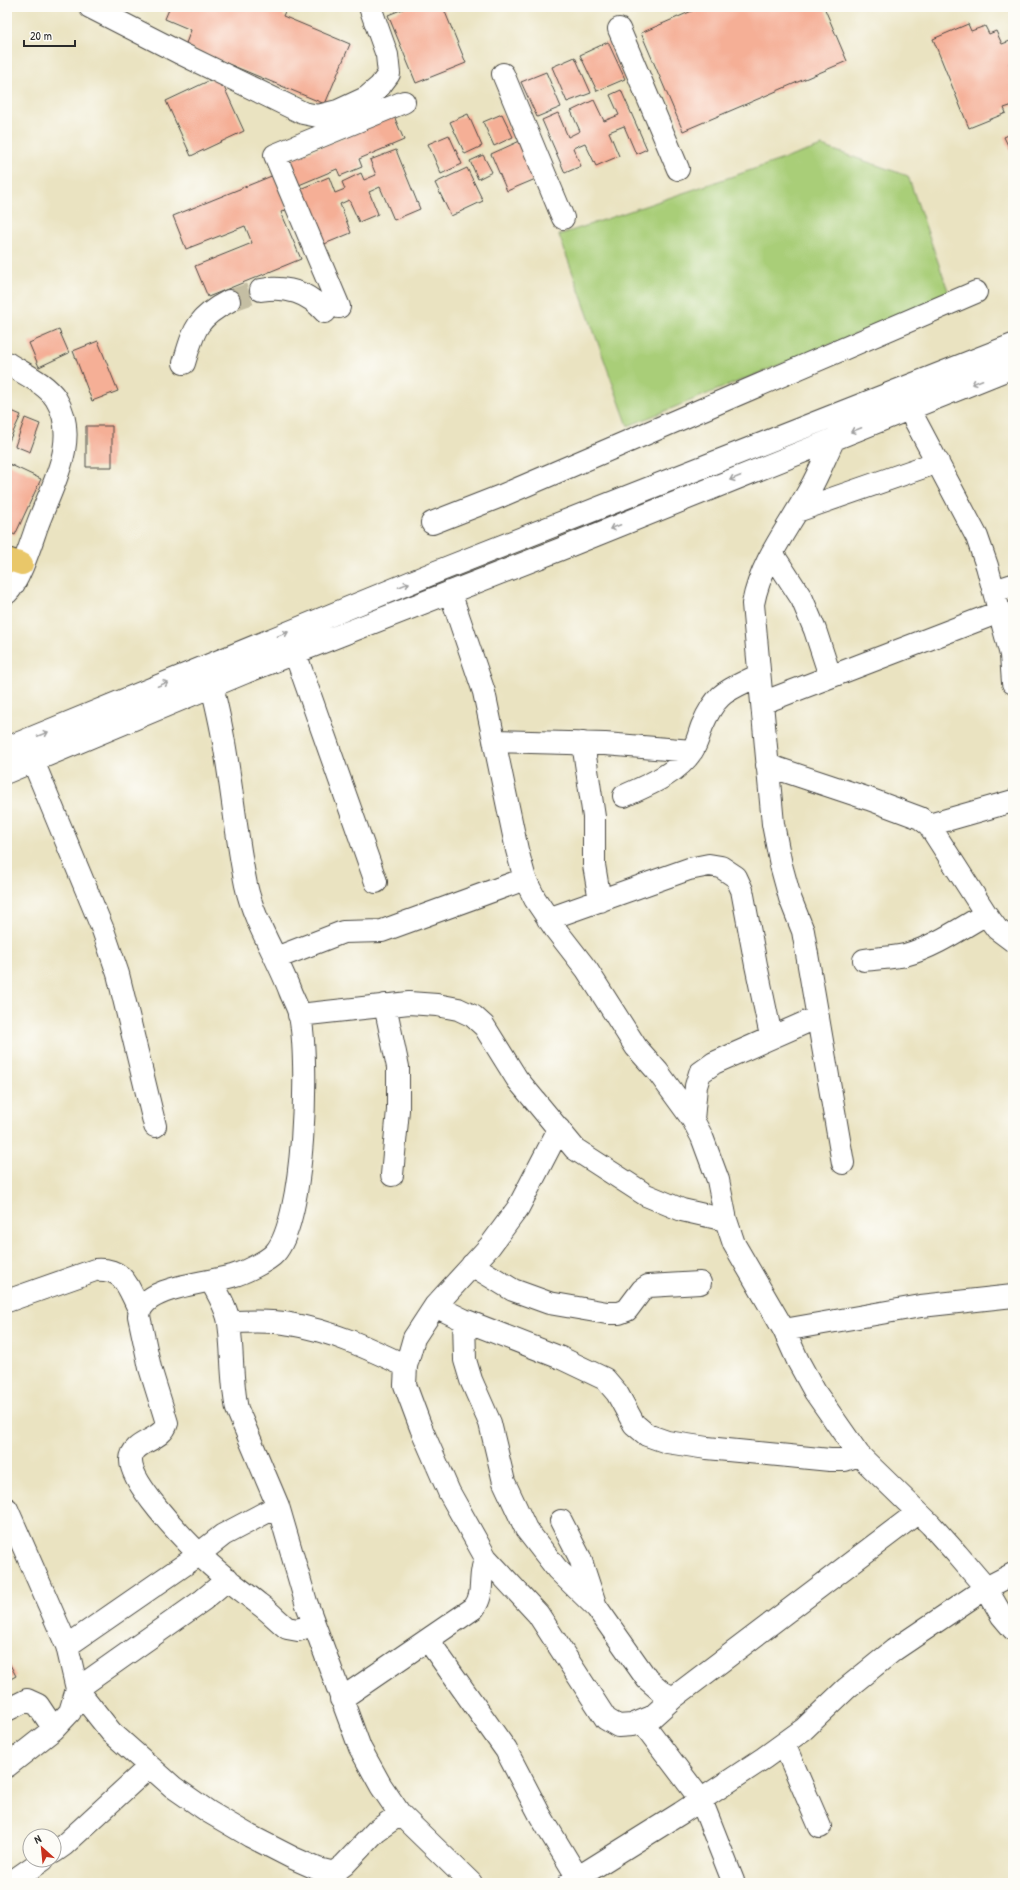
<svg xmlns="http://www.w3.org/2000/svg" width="1020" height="1890" font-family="'Patrick Hand',sans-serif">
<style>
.green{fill:#a9ce78;stroke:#6a7c52}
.building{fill:#f5af96}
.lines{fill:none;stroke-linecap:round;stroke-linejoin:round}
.minor-tunnel{stroke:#c4bea3;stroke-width:22;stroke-dasharray:22 11;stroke-linecap:butt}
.minor-casing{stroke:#484742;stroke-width:24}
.major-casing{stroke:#484742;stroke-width:24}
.minor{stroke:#fff;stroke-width:22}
.major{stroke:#e9c769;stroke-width:22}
.oneway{stroke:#a0a0a0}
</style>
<rect width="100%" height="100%" fill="#fdfcf7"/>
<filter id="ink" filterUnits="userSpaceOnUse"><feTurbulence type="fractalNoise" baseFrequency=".025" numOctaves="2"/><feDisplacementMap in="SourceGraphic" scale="8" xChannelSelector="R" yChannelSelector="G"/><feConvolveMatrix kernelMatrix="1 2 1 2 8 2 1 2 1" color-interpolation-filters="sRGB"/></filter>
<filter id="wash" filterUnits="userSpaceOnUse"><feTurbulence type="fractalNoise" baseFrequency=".012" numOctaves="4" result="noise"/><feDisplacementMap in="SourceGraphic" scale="16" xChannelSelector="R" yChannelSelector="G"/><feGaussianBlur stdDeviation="0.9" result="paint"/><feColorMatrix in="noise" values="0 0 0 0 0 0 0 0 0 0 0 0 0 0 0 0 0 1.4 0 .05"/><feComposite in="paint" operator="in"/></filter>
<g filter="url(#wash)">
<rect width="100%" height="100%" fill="#eae3c1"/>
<path class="green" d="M822 146 908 176 950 296 628 426 559 235Z"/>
<g id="blocks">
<path class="building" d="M170 7H287L283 16 350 44 325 104 185 46 191 30 165 19Z
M408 7H443L466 63 416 83 388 15Z
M701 7H824L847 61 683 131 641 33Z
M968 24 971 31 985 26 989 34 996 31 1002 44 1013 40V62L1009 63 1013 72V105L1004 108 1006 113 969 128 933 39Z
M608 42 625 79 597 91 580 55Z
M575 57 591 93 567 102 552 67Z
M546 72 561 107 537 117 521 82Z
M219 76 244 131 191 156 166 101Z
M621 90 647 149 636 154 624 126 609 132 619 156 596 166 585 143 573 148 581 166 565 173 542 120 558 113 568 137 580 131 571 111 594 100 604 121 619 115 610 95Z
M468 114 482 146 465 154 450 122Z
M502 114 513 137 494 146 483 122Z
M394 116 404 140 359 159 362 167 340 176 337 169 299 185 288 161Z
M1013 133V156L1004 137Z
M449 135 462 164 441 174 428 144Z
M522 140 538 178 507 191 491 154Z
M396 150 420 209 394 220 380 187 369 192 378 214 359 222 349 200 340 204 351 233 322 245 300 189 329 177 335 193 345 189 342 182 361 173 364 180 376 175 370 160Z
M483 155 492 172 478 179 470 161Z
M467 168 483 201 451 216 435 183Z
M274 175 288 209 281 212 301 259 208 297 195 266 252 243 245 226 186 249 173 216Z
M59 330 69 353 39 367 29 343Z
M98 341 118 391 92 401 73 351Z
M7 409 21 415 9 441 7 440Z
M25 418 40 424 30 452 15 446Z
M86 426H112V467H86Z
M7 463 41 479 15 535 7 531Z
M7 1659 16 1676 7 1681Z"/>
</g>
</g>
<g filter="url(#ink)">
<use href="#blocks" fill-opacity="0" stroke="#484742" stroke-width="1"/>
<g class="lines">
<path class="minor-tunnel" d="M229 301 261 290"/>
<defs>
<path id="minor" d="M90 7 180 53 303 113 318 116 338 111 366 98 380 86 389 74 387 55 370 7
M619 29 678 169
M503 74 563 218
M261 290C287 286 308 292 325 312
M339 307 275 155 404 102
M7 363C22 373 46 383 56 399 81 440 51 487 37 526 31 543 19 582 7 593
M184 363C194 330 196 318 229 301
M909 409 977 537 987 566 1011 655 1013 683
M834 439C826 455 819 473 810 489 789 527 761 561 753 604L773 824 781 865 790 898 803 931 843 1163
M797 511 938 462
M432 523 501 496 976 292
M772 553 802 599 815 630 830 676
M994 591 1013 585
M450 592 484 692 517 850 525 879 535 899 556 930 587 970 636 1047 658 1072 693 1120
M295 653 376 882
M212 686C216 703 220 720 223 737 232 786 236 836 246 885 254 922 277 956 290 991 293 999 298 1007 300 1016 309 1061 305 1219 275 1253 268 1261 243 1273 232 1276 209 1283 141 1286 139 1316L150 1368 167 1423C162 1442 132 1440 131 1460 130 1483 182 1537 198 1553 216 1572 239 1588 259 1604 269 1611 277 1620 287 1628L298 1630 314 1624
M762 703 999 612
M494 741 605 744 692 751
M583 743 594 817V865L600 901
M7 748 436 572 1013 345
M33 761 103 930 118 974 155 1126
M767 765 869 799 920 818 929 825 986 914 997 929 1013 941
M7 772 246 672 561 549 1013 367
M624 796C648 785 677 774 692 751 697 744 699 734 702 726 717 691 727 691 759 675
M929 825 1013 801
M548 919 689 869 709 865 721 867 736 877 742 890 756 965 771 1036
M276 958 343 932 382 931 525 879
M864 960C877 958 892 958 905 955 934 947 960 929 986 914
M385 1005 398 1067V1110L392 1175
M299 1015 409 1003 437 1005 458 1009 473 1016 484 1026 517 1079 575 1149 646 1195 682 1210 726 1220
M818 1017 714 1063 700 1073 696 1086 693 1120 702 1137 718 1180 726 1220 734 1244 784 1330 798 1361 815 1392 859 1455 931 1525 957 1554 986 1588 1002 1616 1013 1629
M559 1129 518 1208 490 1246 435 1306 414 1338 406 1366 405 1385 421 1428 449 1492 486 1558 538 1614 606 1719 618 1726 632 1725 652 1717 673 1698 917 1513
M472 1265 513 1290 549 1303 607 1313H619L627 1310 642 1290 648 1286 700 1283
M211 1281C218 1294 227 1308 229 1323 233 1352 231 1380 237 1409L278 1506 306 1602 360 1748 381 1786 400 1814 471 1883
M7 1301 95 1270C125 1268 127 1286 139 1309
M435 1306 464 1320 561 1358 605 1379 617 1393 634 1424 647 1435 667 1442 707 1448 830 1460H845L859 1455
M464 1320 465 1360 471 1380 490 1423 504 1482 526 1529 557 1569 597 1608 647 1679 662 1692 673 1698
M229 1322C249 1322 271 1320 290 1324 332 1331 368 1348 406 1366
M784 1330 921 1306 1013 1296
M7 1509 67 1646 77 1689 111 1732 173 1787 209 1812 250 1836 293 1858 318 1869 330 1872 336 1871 344 1865 376 1831 400 1814
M561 1521 580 1558 596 1607
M428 1640 506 1750 540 1815 578 1878
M67 1646 190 1561 223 1535 278 1506
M341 1699 474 1608C486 1592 477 1576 486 1558
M7 1710 27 1700 38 1705 54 1729
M642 1722 701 1800 733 1881
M784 1744 820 1827
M7 1766 54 1729 70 1712 77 1689 203 1600 228 1579
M54 1852 64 1845 149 1767
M10 1883 43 1860
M569 1883 681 1813 764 1758 804 1729 847 1688 894 1650 986 1588 1013 1574"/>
<path id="major" d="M7 559 22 564"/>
</defs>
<use href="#minor" class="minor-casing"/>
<use href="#major" class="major-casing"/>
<use href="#minor" class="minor"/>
<use href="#major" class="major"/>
</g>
<defs><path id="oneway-shaft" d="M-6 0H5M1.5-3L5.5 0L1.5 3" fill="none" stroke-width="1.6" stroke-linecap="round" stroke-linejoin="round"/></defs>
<g class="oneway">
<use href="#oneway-shaft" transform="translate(977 382) rotate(158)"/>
<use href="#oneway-shaft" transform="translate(856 430) rotate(158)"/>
<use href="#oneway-shaft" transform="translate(735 478) rotate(158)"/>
<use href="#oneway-shaft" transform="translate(615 527) rotate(158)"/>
<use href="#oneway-shaft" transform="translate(404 585) rotate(-22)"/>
<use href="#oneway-shaft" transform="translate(283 634) rotate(-22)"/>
<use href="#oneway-shaft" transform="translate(163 684) rotate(-22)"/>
<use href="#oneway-shaft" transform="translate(43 734) rotate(-22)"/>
</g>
</g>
<rect width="1020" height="1890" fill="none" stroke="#fdfcf7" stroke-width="24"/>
<g transform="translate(42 1848) rotate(333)"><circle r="19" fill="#fdfcf7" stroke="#a9a8a5"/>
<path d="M0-3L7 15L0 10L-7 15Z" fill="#c8321e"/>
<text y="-6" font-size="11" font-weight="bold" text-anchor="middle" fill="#2b2b2b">N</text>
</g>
<path d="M24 40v6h51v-6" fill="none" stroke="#2b2b2b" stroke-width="2"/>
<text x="30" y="40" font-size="12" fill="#2b2b2b" stroke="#fdfcf7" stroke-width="3" paint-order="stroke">20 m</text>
</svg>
